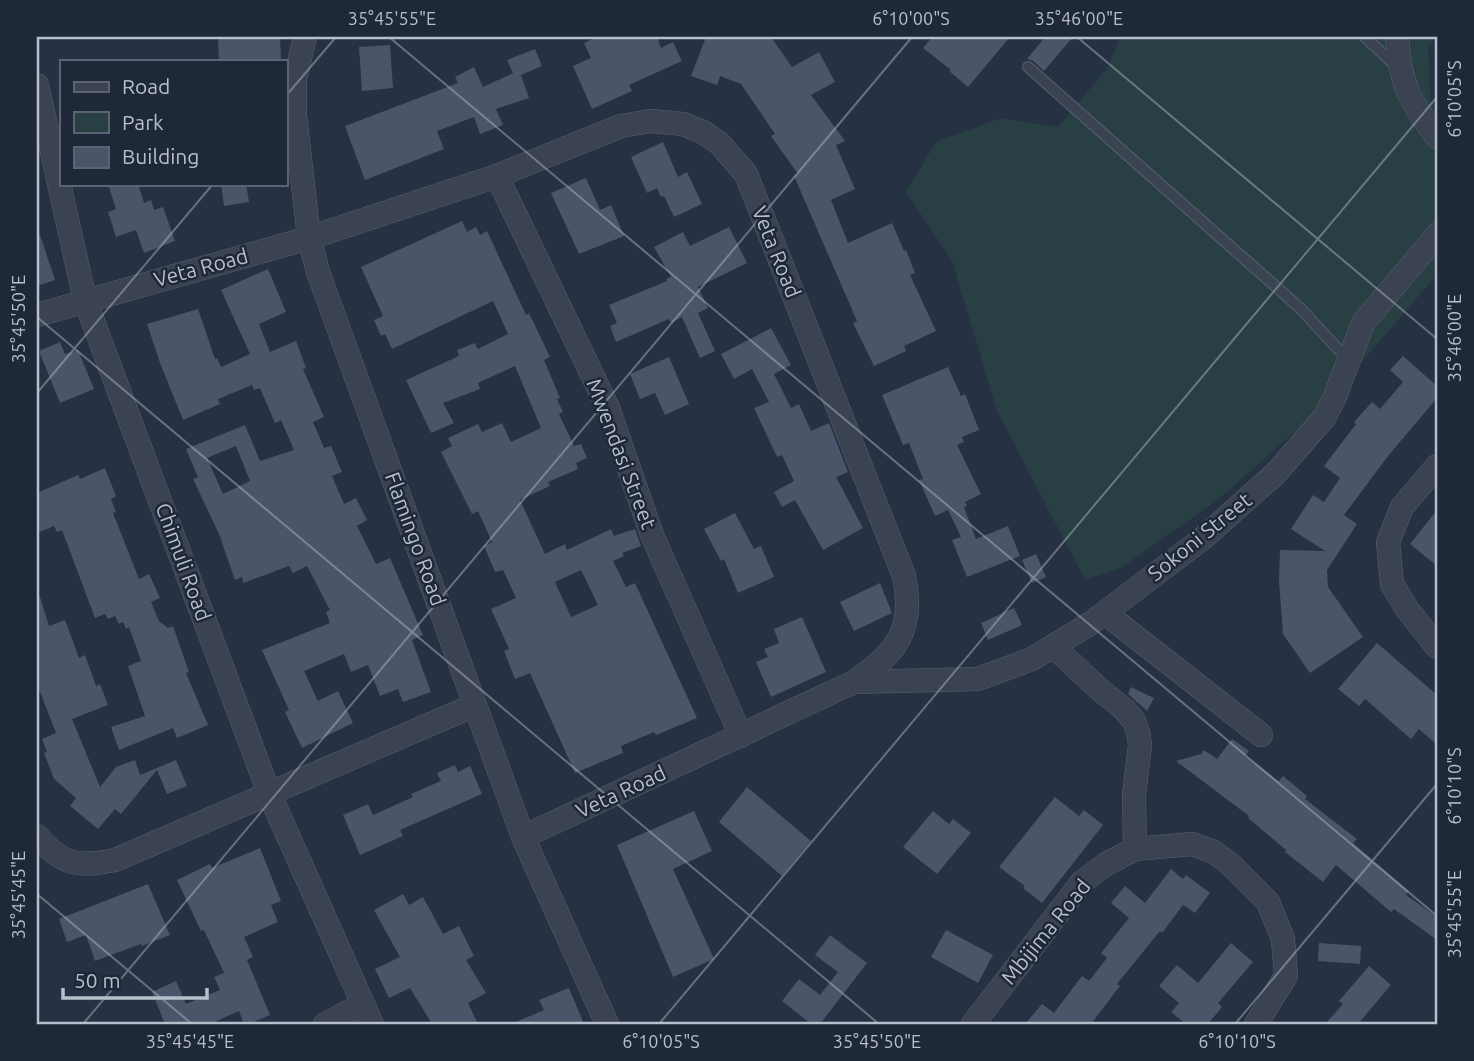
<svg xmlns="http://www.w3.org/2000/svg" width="1474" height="1061" font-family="Ubuntu,sans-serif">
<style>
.green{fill:#283f44}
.building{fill:#4a5569;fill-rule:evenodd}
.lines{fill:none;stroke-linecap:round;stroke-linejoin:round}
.service-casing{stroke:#596170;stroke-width:12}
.minor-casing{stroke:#596170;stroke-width:24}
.service{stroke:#3b4352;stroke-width:10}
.minor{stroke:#3b4352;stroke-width:23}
.ticks{fill:none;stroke:#b8bfcc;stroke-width:2;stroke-opacity:0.45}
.labels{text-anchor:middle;stroke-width:5;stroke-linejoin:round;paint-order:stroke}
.street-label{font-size:21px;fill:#b8bfcc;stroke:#1f2838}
.neatline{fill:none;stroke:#b8bfcc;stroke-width:2.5}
.ticks-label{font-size:18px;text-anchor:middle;fill:#b8bfcc}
</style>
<rect width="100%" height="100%" fill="#263143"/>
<path class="green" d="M1120 37H1437L1428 47 1431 101 1437 106V275L1322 408 1219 499 1121 568 1085 580 997 411 952 261 906 192 936 142 1001 118 1058 127 1108 67Z"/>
<path class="building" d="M218 37H280L281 61H219Z
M597 37H657L661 48 673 42 682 61 629 85 632 91 592 109 573 66 591 58 584 43Z
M706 37H765L773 40 792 67 819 52 835 82 811 95 845 141 836 145 855 189 831 200 848 243 892 223 904 251 906 250 915 273 910 275 936 331 904 346 906 351 874 366 853 323 857 321 794 176 798 174 771 136 775 134 741 84 720 76 717 85 691 76Z
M932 37H1010L968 87 949 71 951 70 923 48Z
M1045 37H1073L1044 71 1033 61 1027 59Z
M390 45 393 88 362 91 359 47Z
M535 49 542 66 521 75 529 98 496 109 503 125 480 134 474 117 437 131 444 149 365 180 345 126 458 83 455 77 474 67 483 87 513 73 507 60Z
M663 142 678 177 687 172 702 204 674 217 664 196 661 197 657 188 647 193 631 157Z
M586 178 600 210 611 205 624 236 579 254 551 193Z
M108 184H138L144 203 151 200 154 210 163 207 175 241 144 253 136 230 116 237 108 212 116 209Z
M221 184H246L249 202 224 206Z
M462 221 467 232 476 227 480 235 487 231 526 315 529 313 550 357 544 360 560 398 557 399 563 412 559 414 574 446 581 444 587 458 576 463 578 469 548 482 550 486 520 500 545 554 565 544 567 550 611 529 614 536 635 529 641 546 622 553 624 556 613 561 626 587 635 583 697 718 656 735 654 732 621 746 623 753 575 773 530 673 515 679 504 651 509 649 491 609 516 598 503 570 495 572 484 546 492 542 478 511 472 514 441 452 452 446 448 438 478 424 482 432 502 423 511 442 541 428 515 366 478 383 480 389 443 403 454 423 431 433 406 380 459 356 457 350 475 343 478 349 508 334 493 301 392 349 385 334 381 336 374 320 383 316 361 267ZM581 570 598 605 571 617 555 582Z
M729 227 747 263 698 287 708 308 698 313 715 351 700 358 682 317 671 323 669 319 616 342 610 326 617 323 609 305 667 281 666 279 671 277 654 247 683 232 690 246Z
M37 235H40L55 280 37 286Z
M268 269 286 312 259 324 270 352 296 341 306 368 303 369 324 417 313 422 324 448 331 446 342 472 332 476 344 504 356 498 367 520 357 526 376 564 390 558 423 635 412 640 431 692 403 702 398 689 380 696 368 665 351 672 344 654 304 671 318 701 338 691 353 723 302 748 285 712 289 710 262 650 330 623 326 612 330 610 307 566 293 573 289 566 243 583 242 577 235 580 219 534 193 479 198 477 186 449 245 425 260 461 294 450 281 420 275 423 260 388 254 390 252 385 218 399 220 404 183 420 160 363 147 324 198 309 215 359 217 358 221 367 250 354 221 290ZM236 446 250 481 223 494 207 458Z
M771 328 791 365 774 374 791 408 799 404 811 431 829 423 848 472 836 477 863 528 823 550 795 500 782 507 774 492 794 481 782 455 777 457 754 408 769 402 752 369 734 379 721 354Z
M60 342 65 354 78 350 94 389 60 403 39 351Z
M1403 356 1437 386V398L1388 456 1344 515 1357 524 1327 570 1328 587 1363 637 1310 673 1283 634 1279 581 1280 550 1325 551 1291 529 1313 495 1324 502 1340 478 1324 466 1356 424 1354 422 1372 402 1380 409 1403 382 1390 370Z
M669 357 689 404 665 415 655 393 640 399 630 374Z
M948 367 961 396 965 394 979 430 962 437 964 442 957 445 981 494 965 502 967 506 964 507 976 539 1008 526 1020 556 967 577 952 540 961 537 948 510 935 516 919 480 923 479 909 443 903 445 882 395Z
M105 468 116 496 111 499 116 512 113 513 139 579 149 574 160 598 151 602 159 621 168 628 173 626 189 672 186 673 208 725 177 738 173 728 119 750 111 727 145 716 128 666 141 661 129 627 126 629 123 622 119 624 115 616 108 619 105 614 95 618 62 530 57 532 54 526 37 533V493L78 475 80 479Z
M1437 510V566L1410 544Z
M735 513 754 549 761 546 774 577 738 593 724 559 721 561 704 529Z
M1036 554 1046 577 1032 583 1022 560Z
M880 583 892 613 854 631 840 602Z
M40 597 49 626 65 620 79 658 85 655 96 686 100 684 108 705 72 719 100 787 116 767 135 760 140 775 176 760 187 786 167 794 157 770 121 814 115 809 98 829 70 806 76 798 54 779 44 753 47 752 42 739 56 733 37 684V598Z
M1014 608 1022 625 988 640 981 623Z
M802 617 826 672 771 697 756 662 768 657 764 649 779 643 774 629Z
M1377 643 1437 695V745L1419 729 1411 739 1365 699 1359 706 1338 689Z
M1131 687 1154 698 1147 711 1128 694Z
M1232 739 1249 751 1245 756 1279 781 1283 776 1307 796 1305 799 1357 839 1353 843 1409 891 1406 895 1437 917V940L1394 909 1391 912 1336 865 1323 882 1285 852 1286 850 1248 818 1249 816 1176 761 1201 754 1204 750 1217 759Z
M455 765 458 772 470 766 482 794 400 830 403 836 360 855 343 815 368 804 373 815 413 797 411 794 441 781 437 773Z
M747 787 811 841 782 876 719 822Z
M1055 797 1079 816 1084 810 1103 825 1042 903 1023 888 1025 886 999 867Z
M694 811 712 851 673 869 714 959 673 977 617 845Z
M933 811 949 824 953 819 971 833 937 874 903 847Z
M260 848 281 901 271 905 278 922 244 937 253 957 247 960 270 1015 249 1024H244L239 1011 210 1024H165L152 992 176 981 186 1004 220 990 214 977 224 973 204 930 201 931 177 880 210 864 212 868Z
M1171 869 1183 879 1186 875 1210 893 1195 913 1183 905 1162 933 1160 931 1117 984 1120 986 1091 1024H1025L1042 1004 1054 1013 1082 976 1089 981 1107 958 1101 953 1129 918 1111 903 1125 886 1145 903Z
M148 884 170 935 142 946 141 944 95 961 86 935 67 942 59 919Z
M403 894 409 905 423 897 443 934 459 926 474 956 466 960 486 993 468 1003 478 1024H432L410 988 389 998 375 969 400 957 374 910Z
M946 930 993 955 978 983 931 957Z
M830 935 867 963 820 1024H811L782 1001 799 979 820 995 838 972 815 955Z
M1231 943 1253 962 1218 1003 1222 1007 1208 1024H1186L1171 1012 1179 1003 1159 986 1177 965 1198 983Z
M1319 943 1361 946 1360 964 1318 961Z
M1369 966 1391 985 1358 1024H1325L1343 1004 1339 1001Z
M569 988 584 1024H511L544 1010 539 1000Z"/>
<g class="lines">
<defs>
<path id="service" d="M1365 37 1397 67
M1028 67 1301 309 1348 360"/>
<path id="minor" d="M305 37 295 79V115L309 238 318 272 523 837 607 1024
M1397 37C1400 83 1409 101 1437 137
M37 85 85 300 269 793 372 1024
M497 176 608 408 652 535 741 736
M37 315 309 238 497 176 621 126 651 121 683 124 703 132 719 143 746 174 904 576C915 631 897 652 854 682L523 837
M1437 466 1402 507 1388 542 1392 584 1407 609 1437 647
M1105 613 1261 735
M1053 646 1099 689 1124 709 1134 721 1138 732 1140 745 1134 795 1135 849
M854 682 978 679 1032 659 1091 623 1202 539 1275 474 1324 418 1334 399 1363 323 1437 235
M37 836C63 866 78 867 115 860L475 705
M325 1024 363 1004
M973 1024 1082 882 1106 864 1135 849 1192 844 1214 852 1230 864 1268 902 1283 939 1286 976 1256 1024"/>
</defs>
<use href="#service" class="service-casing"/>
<use href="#minor" class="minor-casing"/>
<use href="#service" class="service"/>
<use href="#minor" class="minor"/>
</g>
<path class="ticks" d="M389 37 1437 916M1077 37 1437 339M285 97 336 37M37 317 879 1024M37 393 213 184M37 894 192 1024M83 1024 912 37M659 1024 1437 97M1235 1024 1437 784"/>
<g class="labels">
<g class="street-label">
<text transform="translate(776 252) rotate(68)" y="7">Veta Road</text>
<text transform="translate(201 268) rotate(-15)" y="7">Veta Road</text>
<text transform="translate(621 454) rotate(69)" y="7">Mwendasi Street</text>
<text transform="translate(1200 537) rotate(-39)" y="7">Sokoni Street</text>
<text transform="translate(415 539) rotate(70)" y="7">Flamingo Road</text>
<text transform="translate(183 562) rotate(70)" y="7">Chimuli Road</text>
<text transform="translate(621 792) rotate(-25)" y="7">Veta Road</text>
<text transform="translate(1046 932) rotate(-51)" y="7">Mbijima Road</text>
</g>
</g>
<rect width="1474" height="1061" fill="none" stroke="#1f2838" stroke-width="77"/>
<rect x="60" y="60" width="228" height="126" fill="#1f2838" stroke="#5c6473" stroke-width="2"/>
<rect x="74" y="82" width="35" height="10" fill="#3b4352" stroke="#5c6473" stroke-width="2"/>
<text x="122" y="94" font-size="21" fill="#b8bfcc">Road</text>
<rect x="74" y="112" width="35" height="21" fill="#283f44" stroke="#5c6473" stroke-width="2"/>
<text x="122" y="130" font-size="21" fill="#b8bfcc">Park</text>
<rect x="74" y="147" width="35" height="21" fill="#4a5569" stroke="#5c6473" stroke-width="2"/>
<text x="122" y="164" font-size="21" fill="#b8bfcc">Building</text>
<path d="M63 988v10h144v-10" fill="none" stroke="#b8bfcc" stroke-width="3.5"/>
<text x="74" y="988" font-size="21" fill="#b8bfcc" stroke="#1f2838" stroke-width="5" paint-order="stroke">50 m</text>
<rect x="38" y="38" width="1398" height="985" class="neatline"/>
<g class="ticks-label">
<text x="392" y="25">35°45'55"E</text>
<text x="911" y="25">6°10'00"S</text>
<text x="1079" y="25">35°46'00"E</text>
<text transform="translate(1455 99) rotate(-90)" y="6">6°10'05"S</text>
<text transform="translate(19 319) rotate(-90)" y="6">35°45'50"E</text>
<text transform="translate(1455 338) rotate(-90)" y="6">35°46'00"E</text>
<text transform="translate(1455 786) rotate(-90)" y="6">6°10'10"S</text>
<text transform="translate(19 895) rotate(-90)" y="6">35°45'45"E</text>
<text transform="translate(1455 914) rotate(-90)" y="6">35°45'55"E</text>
<text x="190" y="1048">35°45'45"E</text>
<text x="661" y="1048">6°10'05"S</text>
<text x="877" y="1048">35°45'50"E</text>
<text x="1237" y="1048">6°10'10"S</text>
</g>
</svg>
